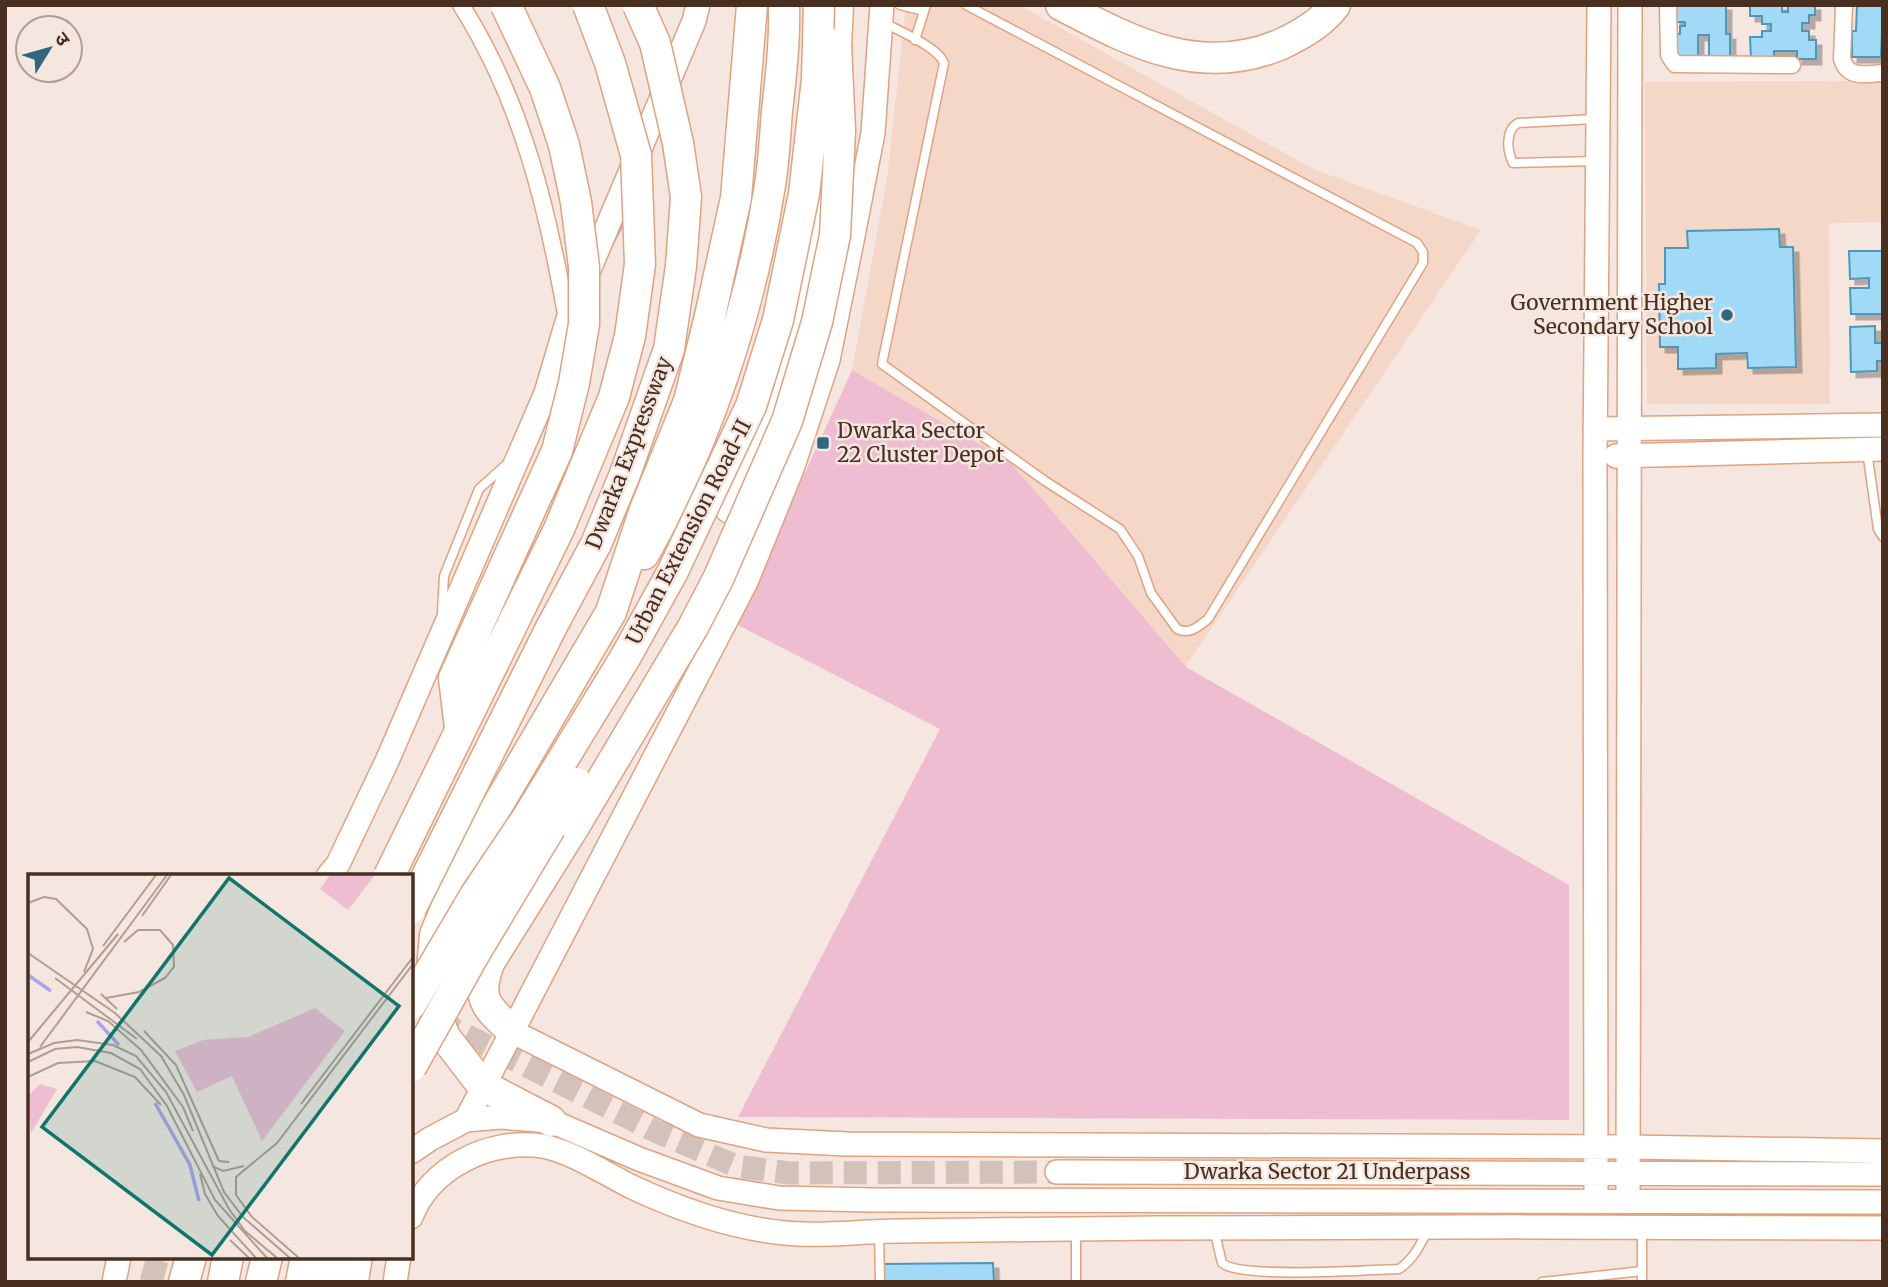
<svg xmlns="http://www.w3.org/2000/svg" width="1888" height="1287" font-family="Merriweather,'Noto Sans Devanagari',serif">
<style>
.built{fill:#f4d7c7}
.green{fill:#eebdd2}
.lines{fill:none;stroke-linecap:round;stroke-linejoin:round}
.stream{stroke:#aea4e8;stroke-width:4.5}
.building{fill:#a1daf7;stroke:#4d97b9;stroke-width:2;filter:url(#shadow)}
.secondary-tunnel{stroke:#d2c2ba;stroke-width:23;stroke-dasharray:23 11;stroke-linecap:butt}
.lane-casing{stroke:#e1a27e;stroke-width:11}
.street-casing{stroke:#e1a27e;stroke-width:19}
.secondary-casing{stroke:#e1a27e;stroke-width:26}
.highway-casing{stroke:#e1a27e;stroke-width:33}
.lane{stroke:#fff;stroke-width:8}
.street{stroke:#fff;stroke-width:16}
.secondary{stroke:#fff;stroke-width:23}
.highway{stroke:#fff;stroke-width:30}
.highway-bridge-casing{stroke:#e1a27e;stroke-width:33;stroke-linecap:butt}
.highway-bridge{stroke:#fff;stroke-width:30}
.poi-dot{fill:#2f6781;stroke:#f5e7e0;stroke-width:2.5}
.labels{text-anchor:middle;stroke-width:5;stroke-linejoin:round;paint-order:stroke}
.poi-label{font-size:21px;fill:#482f20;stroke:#f5e7e0;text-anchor:end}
.street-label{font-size:21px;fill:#482f20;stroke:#f5e7e0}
.inset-river{fill:none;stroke:#aea4e8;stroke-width:3.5}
.inset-road{fill:none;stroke:#b09d93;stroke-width:2}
.view{fill:#0f766e;fill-opacity:0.15;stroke:#0f766e;stroke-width:3.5}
.inset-edge{fill:none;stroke:#482f20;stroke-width:3.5}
</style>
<defs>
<filter id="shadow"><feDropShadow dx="5.5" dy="5.5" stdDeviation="0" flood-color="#0004"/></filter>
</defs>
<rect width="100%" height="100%" fill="#f5e7e0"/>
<path class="built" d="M906 5H1019L1313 169 1481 230 1185 667 1010 462 852 370 887 178Z
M1883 81V222L1829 223 1830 404H1647L1645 82Z"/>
<path class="green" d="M852 370 1010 462 1186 667 1569 885V1120L738 1117 940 729 736 624Z"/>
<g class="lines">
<path class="stream" d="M613 241 625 218"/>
</g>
<path class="building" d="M1675 5H1726V34H1730V56H1709V35H1698V56H1675V34H1680V26H1685V22H1675Z
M1750 5H1782V12H1788V5H1815V15H1809V23H1802V31H1809V40H1816V59H1797V51H1774V59H1751L1750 37H1762V31H1771V24H1762V16H1750Z
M1857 5H1883L1881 57H1852V31H1856Z
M1779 229 1780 247H1793L1796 367 1748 368 1747 353 1716 354V368L1678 369V347H1660L1659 284H1665V248H1688L1687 231Z
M1849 251H1883V314H1851L1850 288H1869V278L1850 279Z
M1875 326V343H1883V361H1877V371L1851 372 1850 327Z
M993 1263 994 1282H882L881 1264Z"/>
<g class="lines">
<path class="secondary-tunnel" d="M436 1020 655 1131 736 1166 789 1173 1057 1172
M151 1282 158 1257"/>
<defs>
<path id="lane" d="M900 5 924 11
M883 22C899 31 938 47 944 63L882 364 1045 481 1120 529 1138 556 1151 593 1177 629C1189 635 1198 627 1208 619L1423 263V252L1417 243 966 5
M915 40 926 5
M1595 161 1513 163C1507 151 1505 130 1518 123L1595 119
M1867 451 1878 529 1883 537
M442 612 444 576 479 489 508 463
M1214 1229 1222 1263C1240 1279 1369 1270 1399 1269 1414 1259 1420 1245 1428 1230
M1642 1229V1282
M879 1232 880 1282
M364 1282 368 1257
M1076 1282V1232
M1542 1282 1642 1271"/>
<path id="street" d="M461 5C522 101 548 210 567 320
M1668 5 1669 55 1675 64 1792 65
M1844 5 1842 59C1848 79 1865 74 1883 73"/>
<path id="secondary" d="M1595 429 1883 425
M1616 456 1883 449
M328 876 338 864 387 761 546 393 567 322 694 21 698 5
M513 1032 699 1125 766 1140 847 1144 1629 1147 1883 1151
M466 1120 746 582 792 469 828 360 852 241 873 133 882 5
M411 1152 430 1139 466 1120 500 1117 551 1121 639 1159 718 1188 779 1198 874 1200 1883 1202
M1057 1172 1883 1174
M1596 1200 1595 457 1599 5
M1628 1200 1630 5
M411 1217C430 1167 491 1138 542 1146 571 1151 606 1174 632 1187 681 1210 731 1228 785 1233 821 1237 862 1231 899 1231 985 1230 1072 1229 1158 1228 1400 1226 1641 1227 1883 1228
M114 1282 119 1257
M349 1282 357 1257
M395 1282 399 1257"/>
<path id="highway" d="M1061 5C1132 42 1198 78 1279 45 1299 36 1322 23 1335 5
M835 68 838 5
M730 508 778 388 801 308 828 152
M644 554C707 442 750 312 770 185 774 161 775 135 777 111 781 76 785 41 784 5
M465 862 435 935 431 981 436 1015 445 1037 482 1085 551 1121
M411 899 466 859 611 612 644 512 689 401 710 316 736 198 752 5
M513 1032C488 1008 475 1001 489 963L575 825
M184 1282 191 1257
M223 1282 228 1257
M261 1282 267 1257
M301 1282 306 1257
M321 1282 330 1257"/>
</defs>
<use href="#lane" class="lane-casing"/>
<use href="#street" class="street-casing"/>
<use href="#secondary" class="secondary-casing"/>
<use href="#highway" class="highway-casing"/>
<use href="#lane" class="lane"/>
<use href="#street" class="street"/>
<use href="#secondary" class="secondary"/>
<use href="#highway" class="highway"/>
<defs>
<path id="highway-bridge" d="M460 728 454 678 557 451 574 383 584 324V267L576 202 564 145 545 88 506 5
M575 825 693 627 718 579 787 421 817 322 835 235 840 131 836 44
M389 876 559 529 614 397 630 336 640 264 636 155 610 63 588 5
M411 908 552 626 596 544 625 474 669 349 681 266 686 197 678 143 655 43 638 5
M411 1004 476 894 527 818 625 658 673 571 751 406 778 320 804 194 817 79 819 5
M411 1067 475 953 577 783"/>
</defs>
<use href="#highway-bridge" class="highway-bridge-casing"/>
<use href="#highway-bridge" class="highway-bridge"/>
</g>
<g class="poi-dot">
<circle cx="1727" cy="315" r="7"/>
<rect x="816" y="436" width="14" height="14" rx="3.5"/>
</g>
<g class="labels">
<g class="poi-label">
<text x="1713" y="310">Government Higher<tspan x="1713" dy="24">Secondary School</tspan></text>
<text x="837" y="438" text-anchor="start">Dwarka Sector<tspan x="837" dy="24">22 Cluster Depot</tspan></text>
</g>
<g class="street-label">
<text transform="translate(629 453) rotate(-69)" y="7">Dwarka Expressway</text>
<text transform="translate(689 532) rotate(-63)" y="7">Urban Extension Road-II</text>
<text x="1327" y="1179">Dwarka Sector 21 Underpass</text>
</g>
</g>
<g transform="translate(28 874)">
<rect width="385" height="385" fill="#f5e7e0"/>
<path d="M302 1H347L320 36 292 15ZM287 134 317 157 234 267 204 202 169 218 147 177 175 166 220 163ZM12 210 29 215 3 259 0 222Z" fill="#eebdd2"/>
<path class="inset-river" d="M0 101 23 117M69 147 91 171M127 229 162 291 171 327"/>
<path class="inset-road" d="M0 29 16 23 28 25 59 55 65 75 56 98M114 42 143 1M75 72 128 1M0 79 87 139 133 182 156 221 196 318 215 343 262 384M27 104 109 165M73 120 89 135M78 124 111 118 137 104 146 93 145 71 132 56H110L96 68M58 138 80 147 113 176 155 233 165 257M116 157 148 191 191 287 201 288M0 168 90 60M12 173 139 1M0 180 26 169 49 166 85 171 108 182 138 218 201 335 217 357 249 384M0 188 27 175 49 173 83 179 112 195 139 232 187 326 239 384M0 203 30 189 67 187 107 203 133 231M273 230 385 83M184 292 195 297 216 292M172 300 177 320 190 342 228 384M202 366 221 384M271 384 224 343 208 321V303L249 269 385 90"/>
<path class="view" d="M201 4 371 132 184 381 14 253Z"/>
<rect width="385" height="385" class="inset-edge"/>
</g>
<rect width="1888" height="1287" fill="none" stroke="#482f20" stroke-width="14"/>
<g transform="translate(49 49) rotate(53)"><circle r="33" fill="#f5e7e0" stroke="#b09d93" stroke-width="2"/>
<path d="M0-5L12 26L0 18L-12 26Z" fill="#2f6781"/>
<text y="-10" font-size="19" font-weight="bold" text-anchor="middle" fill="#482f20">उ</text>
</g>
</svg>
